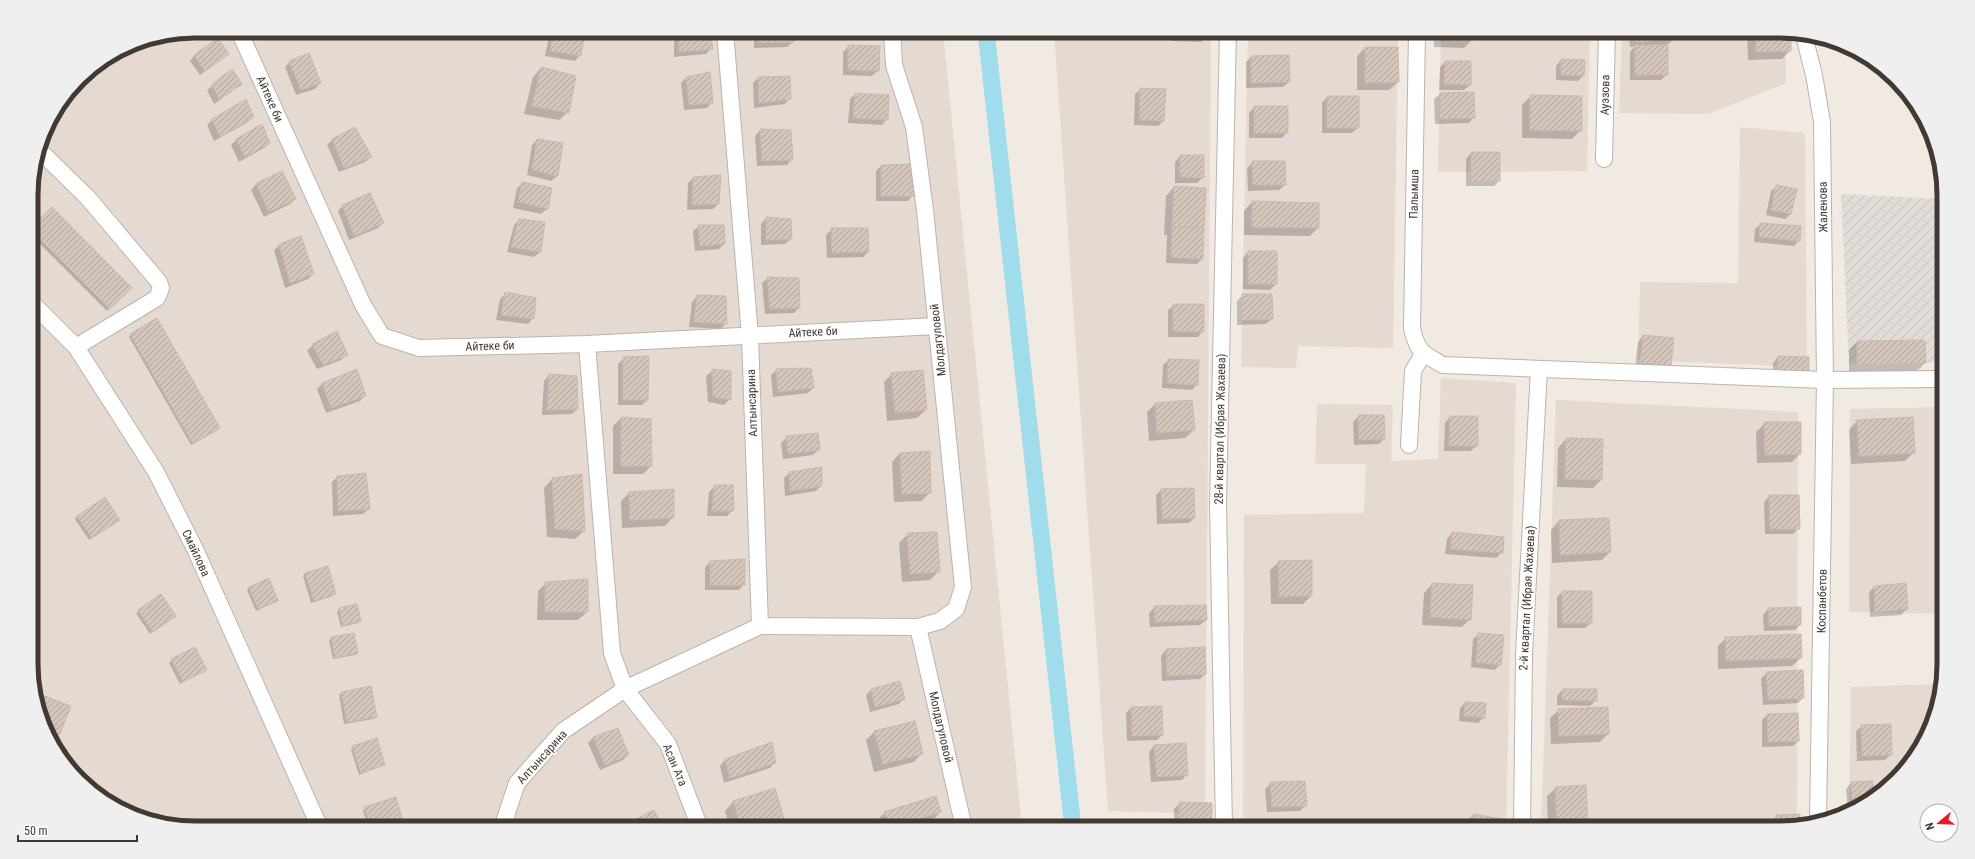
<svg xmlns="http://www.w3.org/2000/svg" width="1975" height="859" font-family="'Roboto Condensed',sans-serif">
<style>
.residential{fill:#e5dad1}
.industrial{fill:url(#industrial-furrows)}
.shadow{fill:#0003}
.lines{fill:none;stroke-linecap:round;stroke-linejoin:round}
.canal{stroke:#9fdded;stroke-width:17}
.building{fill:url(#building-hatch);stroke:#ccb9ac}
.minor-casing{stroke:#bfb2a9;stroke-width:18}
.minor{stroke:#fff;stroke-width:16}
.labels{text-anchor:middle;stroke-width:3;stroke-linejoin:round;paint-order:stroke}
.street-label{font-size:12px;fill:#423933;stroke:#fff}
.rim{fill:none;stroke:#423933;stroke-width:5}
</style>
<defs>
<pattern id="industrial-furrows" width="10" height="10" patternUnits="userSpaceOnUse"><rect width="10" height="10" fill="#e2dcd8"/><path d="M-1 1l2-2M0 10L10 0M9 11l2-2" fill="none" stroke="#c3beba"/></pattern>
<pattern id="building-hatch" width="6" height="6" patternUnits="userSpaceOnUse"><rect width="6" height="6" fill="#d5c6bc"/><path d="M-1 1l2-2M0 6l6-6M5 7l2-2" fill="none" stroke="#aea299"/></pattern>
</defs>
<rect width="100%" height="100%" fill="#f1eae3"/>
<path class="residential" d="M195 31H943L1022 828H195L132 816 95 794 65 764 44 727 32 686 31 184 48 122 87 72 132 43Z
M1054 31H1211L1205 814 1108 811Z
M1248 31H1398L1393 348 1298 346 1296 368 1241 367Z
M1441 31H1590L1587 171 1438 172Z
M1622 31 1786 32V83L1708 114 1619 113Z
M1740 127 1805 133 1807 367 1638 360 1640 282 1738 283Z
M1441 378 1516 383 1506 828H1243L1244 515 1364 513 1366 464H1315L1317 404 1393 405 1391 461 1438 459Z
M1556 400 1798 412 1797 826 1541 828Z
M1943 407 1944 614 1849 612 1850 409Z
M1940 684 1932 727 1910 764 1880 794 1849 811 1851 687Z"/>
<path class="industrial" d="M1841 194 1943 199V362L1849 364Z"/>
<path class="shadow" d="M195 31H208L188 41 184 33Z
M389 31H402L395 38Z
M550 31H584L580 55 575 61 545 56Z
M674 31H709L711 48 706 54 674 57Z
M754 31H792L793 42 787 47 754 48Z
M840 31H875L870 38 840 37Z
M1171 31H1206V37L1201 42 1171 41Z
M1434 31H1473V39L1464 48 1434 47Z
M1629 31H1674V39L1667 45V74L1661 80H1630V52L1635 46 1630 47Z
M1747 31H1780L1790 33V51L1782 59 1748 60Z
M849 46 878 70 872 76 843 75V52Z
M1365 48 1398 82 1389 90H1357V56Z
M228 54 200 75 190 61 195 55Z
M1251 57 1289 82 1283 87 1246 88V62Z
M1561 60 1583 76 1578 81 1556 80V66Z
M290 62 320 83 315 89 296 95 285 67Z
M1445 62 1470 85 1464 90H1439L1440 67Z
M541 68 568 112 559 120 524 114 533 77Z
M232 71 241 84 214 104 207 90Z
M686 78 712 102 707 108 684 110 681 83Z
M758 78 790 98 785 104 754 108 753 83Z
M1141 89 1163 121 1158 126 1134 125 1135 94Z
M1473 93 1474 117 1469 123 1435 124 1434 99 1440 94Z
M855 94 887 119 882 125 848 123 850 99Z
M1531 96 1581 130 1572 139 1522 138V105Z
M1327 97 1358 128 1352 133H1322V103Z
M1254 107 1287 132 1282 138H1249V113Z
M253 116 248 122 214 141 207 125 213 119Z
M262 126 269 143 264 148 239 162 231 145 236 140Z
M355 128 371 157 365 162 339 172 327 145 332 140Z
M760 130 790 131 792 159 787 165 757 166 755 136Z
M537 140 562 144 557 176 551 181 527 175 532 145Z
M1471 153 1499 181 1494 186H1466V159Z
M1180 156 1203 177 1197 183H1175V162Z
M1253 162 1285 185 1279 190 1248 191 1247 168Z
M881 166 913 195 908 201H876V171Z
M282 172 295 199 290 204 264 217 251 190 256 184Z
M693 178 718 204 713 209 687 210 688 183Z
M523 183 547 209 541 214 513 208 517 188Z
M1777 186 1791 214 1785 219 1766 215 1771 191Z
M1174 187 1202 259 1197 264 1166 263 1167 235H1164L1166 196Z
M1252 202 1318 228 1310 236 1244 235V211Z
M343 205 383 222 378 228 349 240 338 211Z
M766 218 791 239 785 244 761 245V224Z
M519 220 540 252 534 257 507 252 514 225Z
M1761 224 1799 240 1794 246 1754 242 1755 229Z
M699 226 724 244 719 249 695 251 693 231Z
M31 229 130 288 107 311 31 235Z
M832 229 868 252 863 257 827 258 826 235Z
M280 245 313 274 308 279 285 288 274 250Z
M1248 252H1276V284L1270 290 1243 289V258Z
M768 278 799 308 794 313 765 314 762 283Z
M506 293 533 318 528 324 496 320 500 299Z
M1243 295 1272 319 1266 324 1237 325V301Z
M697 296 726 323 721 329 689 327 692 302Z
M1174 305 1203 331 1198 337H1168V310Z
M131 334 219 428 216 431 191 445 129 337Z
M1643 336 1673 339 1670 365 1665 370 1635 368 1638 342Z
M1857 342 1925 363 1917 371 1849 373V350Z
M313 345 346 355 341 360 317 369 307 351Z
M1778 357 1808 358 1772 377 1773 363Z
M624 358 647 400 642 405H618V364Z
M1169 360 1197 384 1192 390 1162 388 1163 365Z
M356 370 365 395 360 401 326 413 317 389 322 384Z
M777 370 813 388 808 393 773 397 771 375Z
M712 371 730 372V399L724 405 708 402 706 376Z
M892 374 926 410 917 418 887 421 884 382Z
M549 375 577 409 572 414 542 415 544 381Z
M1155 404 1194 430 1185 438 1149 441 1147 412Z
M1359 416 1384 439 1379 444 1354 445 1353 422Z
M1450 417 1477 445 1471 451H1444L1445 423Z
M621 418 651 466 643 474H613V426Z
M1857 421 1914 452 1905 461 1851 464 1849 430Z
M1765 423 1800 454 1792 462 1757 463 1756 432Z
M787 437 819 449 813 455 783 459 781 443Z
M1566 439 1602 440 1601 480 1593 488 1557 487 1558 448Z
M900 453 930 492 922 501 894 502 892 462Z
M821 468V486L816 491 785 496 784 478 789 473Z
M581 475 584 531 575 539 547 537 544 488 552 479Z
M337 477 369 509 363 514 333 516 332 482Z
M715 486 733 510 727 516H707L709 492Z
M1161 490 1194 518 1189 523 1157 524 1156 495Z
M629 493 673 517 665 526 622 528 621 501Z
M1769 496 1799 528 1793 534H1765L1764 502Z
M77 516 116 522 89 540 75 519Z
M1559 521 1610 552 1602 560 1552 563 1551 530Z
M1452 533 1502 552 1496 558 1445 554 1447 539Z
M908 534 939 571 930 580 902 582 899 543Z
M711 561 744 584 739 590H705V567Z
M1279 562 1311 596 1303 604H1271L1270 570Z
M305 573 335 594 333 596 311 603 303 576Z
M546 583 587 612 578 620H537L538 591Z
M1432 584 1470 619 1462 627 1422 625 1424 593Z
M1905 585 1907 609 1901 615 1870 617 1869 592 1874 587Z
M249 587 277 601 256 611 247 590Z
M1562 592 1591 623 1585 628H1557V597Z
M1155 607 1206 620 1200 625 1150 627 1149 613Z
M339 609 360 621 358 623 341 627 337 612Z
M1768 609 1800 625 1795 630 1764 631 1763 615Z
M139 611 175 616 150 634 136 613Z
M1479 634 1500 664 1495 670 1471 667 1473 639Z
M331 638 357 653 355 655 333 659 329 641Z
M1726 638 1801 658 1792 666 1718 669V646Z
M1166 650 1205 674 1200 679 1162 681 1161 656Z
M172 660 205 670 180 684 169 663Z
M1767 673 1803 698 1798 703 1763 705 1761 678Z
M900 682 904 698 899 704 870 712 866 695 871 690Z
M1562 690 1596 700 1590 706 1557 705V696Z
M342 693 375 717 373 719 344 724 339 695Z
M45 697 59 734 57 736 46 732 44 727 39 709Z
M1465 703 1484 717 1478 723 1459 721 1460 708Z
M1131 708 1162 735 1157 740 1127 741 1126 713Z
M1607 708 1608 734 1600 742 1551 744 1550 718 1559 710Z
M1767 715 1798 741 1793 746 1762 747V720Z
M1862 726 1891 754 1885 760 1857 761 1856 731Z
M874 732 922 753 914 762 874 772 866 740Z
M594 737 628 755 623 760 600 770 588 743Z
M1154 746 1187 774 1182 780 1151 782 1149 752Z
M353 747 384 765 359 775 351 750Z
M725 760 775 762 770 768 724 783 720 766Z
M1872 782 1873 798 1848 811 1846 789 1851 783Z
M1271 783 1306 805 1300 811 1267 812 1265 789Z
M1556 788 1587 828H1548L1547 796Z
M774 789 783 818 774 826 768 828H730L725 811 733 802Z
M1180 803 1211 822 1206 828 1174 827V809Z
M365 808 404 828H368L363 810Z
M940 812 935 818 902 828H882L879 818 885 813Z
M1473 815 1501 828H1466L1467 821Z
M1777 816 1799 826 1771 828V821Z
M631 823 662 828H626Z"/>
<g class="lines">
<path class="canal" d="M986 31 1073 828"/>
</g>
<path class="building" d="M195 31H207L191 39 188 32Z
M554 31H585L581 56 550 51Z
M679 31H710L713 49 679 52Z
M759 31H793L794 42 759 43Z
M845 31H876V32H845Z
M1176 31H1207V37L1176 36Z
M1442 31H1474V40L1442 39Z
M1634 31H1675V39L1635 42Z
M1756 31H1780L1791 33V51L1756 52Z
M218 38 229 54 205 71 194 55Z
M848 45 880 46 879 71 848 70Z
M1635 45H1668V75H1635Z
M1365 47H1398L1399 82 1365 83Z
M309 53 321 83 301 90 289 61Z
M1289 55 1290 82 1251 83V56Z
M1561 59 1585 60 1584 76 1561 75Z
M1445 61H1471V85L1444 84Z
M541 67 576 76 569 113 532 106Z
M232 69 242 84 219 100 212 84Z
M710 72 713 103 689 105 686 77Z
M790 76 791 99 759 103 758 77Z
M1140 88 1166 89 1164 121 1139 120Z
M1474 92 1475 118 1440 119V93Z
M855 93 889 95 888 120 853 118Z
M1530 95 1582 96V131L1530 130Z
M1327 96H1359V128H1327Z
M246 99 254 117 220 137 212 119Z
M1254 106H1288V133H1254Z
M262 124 270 143 245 157 236 139Z
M355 127 372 157 344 168 332 139Z
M760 129 791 130 793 160 762 161Z
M537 139 563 143 558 176 532 170Z
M1471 152H1500V181H1471Z
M1180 155H1204V178L1180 177Z
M1252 161H1285L1286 185H1253Z
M913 164 914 196H881V165Z
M282 171 296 199 269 212 256 183Z
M721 175 719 204 692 205 693 177Z
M522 182 552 188 548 209 518 202Z
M1776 185 1797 189 1791 214 1771 210Z
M1174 186 1206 188 1204 228 1172 227Z
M370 193 384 223 354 236 342 205Z
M1252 201 1319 203V228L1252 227Z
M52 207 132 288 110 309 31 230V227Z
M766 217 791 219 792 239 766 240Z
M519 219 545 222 541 252 511 247Z
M1760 223 1801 226 1800 241 1759 237Z
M698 225H724L725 244 700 246Z
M1172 227 1204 228 1203 259 1171 257Z
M831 228H868L869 252 832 253Z
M301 236 314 274 290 283 279 244Z
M1248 251H1277V284H1248Z
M767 277 799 278 800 308 770 309Z
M505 292 536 298 534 319 501 315Z
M1242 294H1272L1273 319 1242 320Z
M697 295 726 296 727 324 694 322Z
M1173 304H1204V332L1173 331Z
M157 318 220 428 193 444 130 334Z
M337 331 348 355 323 365 312 344Z
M1643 335 1674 338 1671 365 1640 363Z
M1925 340 1926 363 1857 365V341Z
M649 356 648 400H623V357Z
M1778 356 1809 357V373L1777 372Z
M1168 359 1199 360 1198 385 1167 383Z
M811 368 814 388 778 392 776 369Z
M357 369 366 396 331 408 322 383Z
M712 369 731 371V400L713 397Z
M923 370 927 410 895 413 891 373Z
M549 374 577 376 578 409 547 410Z
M1192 400 1195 430 1157 433 1155 403Z
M1358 415H1384L1385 439 1359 440Z
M1450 416H1478V446H1449Z
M621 417 651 419 652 466H621Z
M1913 417 1915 453 1859 456 1857 420Z
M1764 422H1801V454L1765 455Z
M818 433 820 450 788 454 786 436Z
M1566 438 1603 439 1602 480 1565 479Z
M930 451 931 493 902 494 900 453Z
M822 467V486L790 491 789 472Z
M366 473 370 509 338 511 337 476Z
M582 474 585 531 555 529 552 478Z
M714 485H733L734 511H712Z
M1194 488 1195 518 1162 519 1161 489Z
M674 489V518L630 520 629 492Z
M1769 495H1799L1800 529H1770Z
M105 497 120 520 92 538 77 516Z
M1609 518 1611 552 1560 555 1559 520Z
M937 532 940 572 910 574 907 533Z
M1452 532 1504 537 1503 553 1450 549Z
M745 559V585H710V561Z
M1312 560V596L1279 597 1278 561Z
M328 566 336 594 314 601 305 573Z
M269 578 278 601 258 609 249 587Z
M588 579V612H545V582Z
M1432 583 1473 585 1471 620 1430 617Z
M1906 583 1908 609 1875 612 1874 586Z
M1562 591H1592V623H1562Z
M161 594 176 616 153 632 138 610Z
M357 604 361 621 343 626 339 608Z
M1206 605 1207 620 1155 622 1154 606Z
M1801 607V625L1769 626 1768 608Z
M354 633 358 653 335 658 331 637Z
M1478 633 1504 635 1501 665 1476 662Z
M1801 634 1802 658 1726 661 1725 637Z
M195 647 207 670 183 682 171 659Z
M1205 647 1206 674 1167 676 1166 649Z
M1803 670 1804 698 1768 700 1766 672Z
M900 681 905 699 875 707 871 689Z
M371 686 377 717 347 722 341 692Z
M1562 689H1597V701L1562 700Z
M45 696 71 706 60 734 44 727 39 711Z
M1465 702 1486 703 1485 718 1464 716Z
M1162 706 1163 735 1132 736 1131 707Z
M1608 707 1609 734 1559 736 1558 709Z
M1798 713 1799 741 1768 742 1767 714Z
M915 721 923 754 883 764 874 731Z
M1891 724 1892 755 1862 756 1861 725Z
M618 728 629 755 605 765 593 737Z
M377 738 385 765 361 773 352 746Z
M772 742 776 763 730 778 725 759Z
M1186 743 1188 775 1157 777 1154 745Z
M1305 781 1307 806 1272 807 1270 782Z
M1873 781 1874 797 1853 809 1851 782Z
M1586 785 1588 828H1557L1555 787Z
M775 788 784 818 751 828H741L733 801Z
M936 796 941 812 889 828 884 812Z
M396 797 405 828H371L364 807Z
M1179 802 1212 803V823L1179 822Z
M654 810 663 828H634L630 822Z
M1473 814 1503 819 1502 828H1470Z
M1800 814V826L1777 828 1776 815Z"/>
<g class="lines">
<defs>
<path id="minor" d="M239 31 363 305 382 336 419 348 587 344 936 326
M725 31 750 336 760 626
M1417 31 1412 328C1417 352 1423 354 1443 365L1825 380 1943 379
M1804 36 1814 75 1822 122 1825 380 1818 822
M40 151 88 198 159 282 161 288 157 298 76 347
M1604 159 1607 31
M32 303 76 347 156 472 195 549 320 828
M587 344 612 653 625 689 668 744 700 828
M1409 445 1413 371 1423 354
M918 627 964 828
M502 828 517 783 563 731 625 689 760 626 918 627 940 621 956 609 963 587 925 210 914 127 894 65 892 31
M1224 828 1218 504 1228 31
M1522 828 1524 654 1539 369"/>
</defs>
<use href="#minor" class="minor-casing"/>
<use href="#minor" class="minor"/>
</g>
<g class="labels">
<g class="street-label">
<text transform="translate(1605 95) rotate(-89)" y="4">Ауэзова</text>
<text transform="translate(270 99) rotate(66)" y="4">Айтеке би</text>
<text transform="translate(1414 194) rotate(-89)" y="4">Палымша</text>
<text transform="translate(1823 207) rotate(-91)" y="4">Жаленова</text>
<text transform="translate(813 332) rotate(-3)" y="4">Айтеке би</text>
<text transform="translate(938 340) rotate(-96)" y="4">Молдагуловой</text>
<text transform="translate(490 346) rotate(-2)" y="4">Айтеке би</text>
<text transform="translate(752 403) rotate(-92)" y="4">Алтынсарина</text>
<text transform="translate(1220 429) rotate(-89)" y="4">28-й квартал (Ибрая Жахаева)</text>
<text transform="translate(196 553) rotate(65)" y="4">Смайлова</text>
<text transform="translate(1527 598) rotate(-87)" y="4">2-й квартал (Ибрая Жахаева)</text>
<text transform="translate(1822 601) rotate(-89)" y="4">Коспанбетов</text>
<text transform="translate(941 727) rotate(77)" y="4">Молдагуловой</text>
<text transform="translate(542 757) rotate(-48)" y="4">Алтынсарина</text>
<text transform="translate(675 765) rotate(67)" y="4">Асан Ата</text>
</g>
</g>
<path d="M0 0H1975V859H0ZM195 38H1780A157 157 0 0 1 1937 195V664A157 157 0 0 1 1780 821H195A157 157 0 0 1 38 664V195A157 157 0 0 1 195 38Z" fill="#f0efef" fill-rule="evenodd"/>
<path class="rim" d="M195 38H1780A157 157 0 0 1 1937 195V664A157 157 0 0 1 1780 821H195A157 157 0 0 1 38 664V195A157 157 0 0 1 195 38Z"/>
<g transform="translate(1939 823) rotate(251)"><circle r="19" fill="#ffffff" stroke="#b3b0ad"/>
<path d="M0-3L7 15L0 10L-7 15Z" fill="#f31723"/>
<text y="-6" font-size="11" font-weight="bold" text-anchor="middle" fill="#423933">N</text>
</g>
<path d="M18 835v6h119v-6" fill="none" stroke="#423933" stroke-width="2"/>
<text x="24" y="835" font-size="12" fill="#423933" stroke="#ffffff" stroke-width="3" paint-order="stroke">50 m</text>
</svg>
